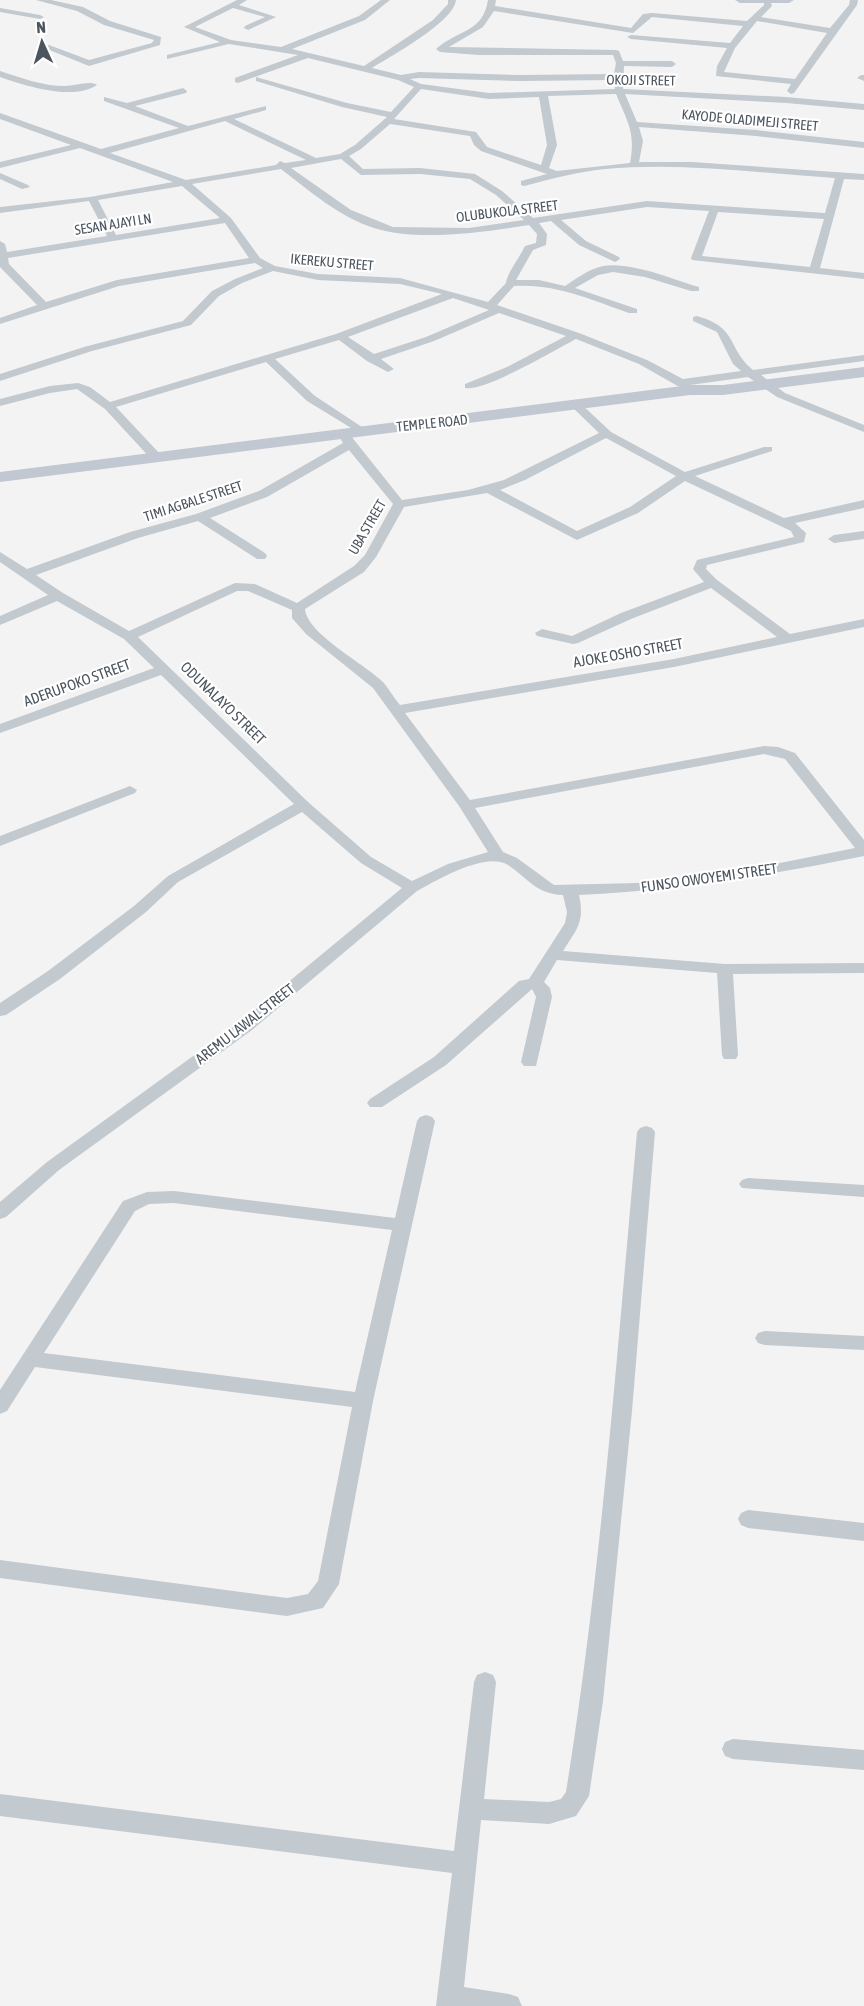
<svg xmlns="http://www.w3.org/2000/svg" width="864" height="2006" font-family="'Asap Condensed',sans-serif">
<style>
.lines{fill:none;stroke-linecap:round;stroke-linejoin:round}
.street{fill:#c2c9cf;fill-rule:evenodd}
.secondary{fill:#c1c8d1;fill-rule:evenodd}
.labels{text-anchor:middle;stroke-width:4.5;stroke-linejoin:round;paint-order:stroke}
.far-street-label{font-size:14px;fill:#4c555e;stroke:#fff}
.street-label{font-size:15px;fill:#4c555e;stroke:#fff}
</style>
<rect width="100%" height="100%" fill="#f4f3f3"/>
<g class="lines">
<path class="street" d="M36 0H51L83 7 110 21 161 37 160 45 89 66 42 47 49 45 89 60 152 43 154 40 104 25 77 11Z
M237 0H247L239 5 276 17 248 30 244 28 245 26 265 17 233 8 195 27 231 40 281 47 359 16 381 0H390L365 20 292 49 364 66 433 20 448 4V0H456C454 22 391 56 372 68L401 75 419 72 520 75 614 74 616 63 613 55H479L440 52 436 49C457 30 483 33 488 0H496L495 6 631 28 643 14 652 13 747 21 764 5V0H770L772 6 761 17 830 28 849 5 850 0H858L857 5 794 93 791 94 787 91 791 84 716 76 717 66 727 48 631 39 627 37 631 35 730 43 743 26 652 17 633 33 494 11 483 27 449 47 616 50 619 51 623 61H672L676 64 672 67 624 66 623 89 786 97 864 104V110L786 103 625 94 637 122 756 130 864 142V148L756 136 639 127 643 141 639 162H692L864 174V180L844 179 820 268 864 273V279L692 260 691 258 709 211 647 207 561 220 586 241 619 257 620 259 615 262 579 245 551 221 539 223 547 234 546 245 533 250 516 280H539L565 286C577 278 589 269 603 266 630 261 672 279 699 287V291H691L645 277 613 272 598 275 575 288 637 309V313H629C593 300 554 283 514 286L497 305 579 333 647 360 683 379 741 371 733 364 717 332 693 321V317L697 316C739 328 726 347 753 370L864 355V361L761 375 785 393 864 425V432L777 397 748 377 690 385 696 390 690 393 639 364 576 339C555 350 484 392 465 388V384L507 367 566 336 499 313 434 341 381 359 394 369 388 372 367 361 339 340 275 359 315 396 365 429V433L361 434 307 401 266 362 116 407 161 455 163 458 157 462 153 461 105 409 77 389 50 393 0 406V399L50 386 78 383 90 387 110 402 336 334 442 294 400 284 318 280 273 271 242 283 219 296 191 325 92 351 0 381V374L84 347 183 321 212 291 235 279 263 268 255 263 119 286 0 324V318L37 305 0 267V241L5 244 7 252 107 236 89 201 0 213V207L90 197 173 182 80 148 0 168V162L71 145 0 119V113L101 149 179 128 104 101V97L127 103 183 88 187 91 186 93 135 106 188 126 266 106V110L234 119 316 158 340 154 355 145 387 117 342 107 256 81V77L347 103 391 112 414 87 398 80 308 58 238 83 235 82V78L298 55 229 44 167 59V55L220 42 184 27ZM757 21 827 33 795 79 724 72 735 48ZM419 78 520 81 614 80 615 89 489 93 421 84 410 79ZM421 89 489 99 539 97 547 145 541 165 487 147 476 132 394 119ZM616 94C627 121 636 132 630 163L557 171 549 168 557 145 548 96ZM225 121 306 160 285 163 280 161 276 165 186 180 110 153ZM390 124 470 136 474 145 481 151 547 174 521 181V185L524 186C551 179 577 172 605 169 681 162 758 173 835 178L825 213 647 201 533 218 502 191 475 174 420 168 363 169 349 156 361 149ZM341 159 361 175 420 174 470 179 496 195 524 220 469 228 393 227 351 210 291 168ZM281 169C310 191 339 217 374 228 417 242 485 232 529 225L537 234 536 243 525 246C521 255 506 275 506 283L488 302 400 278 318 274 275 266 260 258 231 218 192 184ZM182 186 220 218 116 235 98 200ZM718 212 824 219 810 267 702 256ZM225 223 249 258 117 280 46 302 9 264 8 258ZM453 298 489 310 426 337 374 354 348 337Z
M0 8 40 15 44 17 40 19 0 12Z
M0 71C22 78 42 86 65 86 75 86 90 80 97 85 73 101 26 86 0 77Z
M861 75H864V81L857 78Z
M0 173 28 185 30 187 22 189 0 179Z
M575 401 579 402 611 432 685 472 764 447H772V451L695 476 784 518 864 500V508L795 523 806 533 804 542 715 563 707 565 706 569 717 580 790 634 864 619V627L674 667 405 713 470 800 764 746 778 747 795 753 864 840V856C770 875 675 891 579 895 585 922 577 929 563 951L725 964 864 963V973L733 974 738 1055 736 1059H724L722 1055 717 973 557 960 544 982 550 988 552 997 536 1066H524L521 1062 536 997 532 989 446 1065 382 1107H370L367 1103 370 1099 434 1057 519 981 529 979 565 923 567 912 563 895C536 894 529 879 508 865 486 851 437 880 417 891L252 1030 59 1170 6 1217 0 1219V1202L47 1162 240 1022 402 888 361 863 302 812 178 882 146 912 60 979 6 1015 0 1016V1003L48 971 134 906 168 876 294 804 161 675 0 733V724L154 668 124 639 57 601 0 625V616L48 595 0 562V552L27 569 130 532 196 514 259 491 343 443 337 433 343 430 347 431 402 500 468 490 504 480 599 433 571 406V402ZM606 438 676 476 630 507 577 531 500 490 525 480ZM349 450 393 504 365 555 354 566 297 603 255 584 235 583 129 631 63 593 36 575 138 538 198 521 257 559H265L267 556 265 553 210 518 267 497ZM685 481 791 531 794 537 697 560 693 569 704 582 621 613 572 636 542 629 535 633 537 636 573 644 578 643 631 619 711 588 777 637 674 659 400 705C394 698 389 689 383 682 365 664 307 634 305 609L364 572 376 557 404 507 487 493 577 540 638 513ZM237 591H248L292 610V618L306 634 373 688 459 806 488 852 448 864 412 881 371 857 308 802 138 637ZM764 754 785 759 855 848 780 863 637 883 554 885 517 858 503 852 475 808Z
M864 531V539L834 543 828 539 834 535Z
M130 786 137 790 135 793 0 846V836Z
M426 1115 432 1117 435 1121 373 1401 339 1584 323 1608 287 1616 0 1578V1560L287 1598 308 1594 318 1581 352 1407 35 1367 7 1411 0 1414V1390L123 1201 147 1192 174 1191 395 1218 417 1121 420 1117ZM174 1203 392 1230 355 1392 44 1353 135 1211 149 1204Z
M646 1126 652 1128 655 1132 632 1411 603 1701 589 1796 576 1816 549 1824 481 1820 464 1987 509 1994 518 1997 522 2006H436L452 1873 0 1816V1794L454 1851 474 1682 477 1675 485 1672 493 1675 496 1682 484 1799 549 1802 561 1799 566 1792C601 1574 617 1352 637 1132L640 1128Z
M748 1178 864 1185V1197L742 1188 739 1184 742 1180Z
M765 1331 864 1336V1350L765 1345 758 1343 755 1338 758 1333Z
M748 1510 864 1523V1541L748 1528 741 1525 738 1519 741 1513Z
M733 1739 864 1750V1770L733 1759 725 1756 722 1749 725 1742Z"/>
<path class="secondary" d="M735 0H794L789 3H740Z
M864 367V377L723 395H690L0 482V472L690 385H723Z"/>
</g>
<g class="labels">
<g class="far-street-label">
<text transform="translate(641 80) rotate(1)" y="5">OKOJI STREET</text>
<text transform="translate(750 120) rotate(5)" y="5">KAYODE OLADIMEJI STREET</text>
<text transform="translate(507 211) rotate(-7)" y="5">OLUBUKOLA STREET</text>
<text transform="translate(113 224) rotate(-9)" y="5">SESAN AJAYI LN</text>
<text transform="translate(332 262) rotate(5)" y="5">IKEREKU STREET</text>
<text transform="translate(432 423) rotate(-6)" y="5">TEMPLE ROAD</text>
<text transform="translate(193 501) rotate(-18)" y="5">TIMI AGBALE STREET</text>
<text transform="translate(367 527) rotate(-60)" y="5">UBA STREET</text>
</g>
<g class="street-label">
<text transform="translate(628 653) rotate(-10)" y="5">AJOKE OSHO STREET</text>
<text transform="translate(77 683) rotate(-20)" y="5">ADERUPOKO STREET</text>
<text transform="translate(223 703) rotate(44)" y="5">ODUNALAYO STREET</text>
<text transform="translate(709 878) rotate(-8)" y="5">FUNSO OWOYEMI STREET</text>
<text transform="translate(245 1024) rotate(-38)" y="5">AREMU LAWAL STREET</text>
</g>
</g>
<g transform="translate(42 42) rotate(356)" stroke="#ffffff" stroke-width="4.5" paint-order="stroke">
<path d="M0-4.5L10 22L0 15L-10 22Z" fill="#4c555e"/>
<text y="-9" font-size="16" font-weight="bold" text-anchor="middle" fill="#4c555e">N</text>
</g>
</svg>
